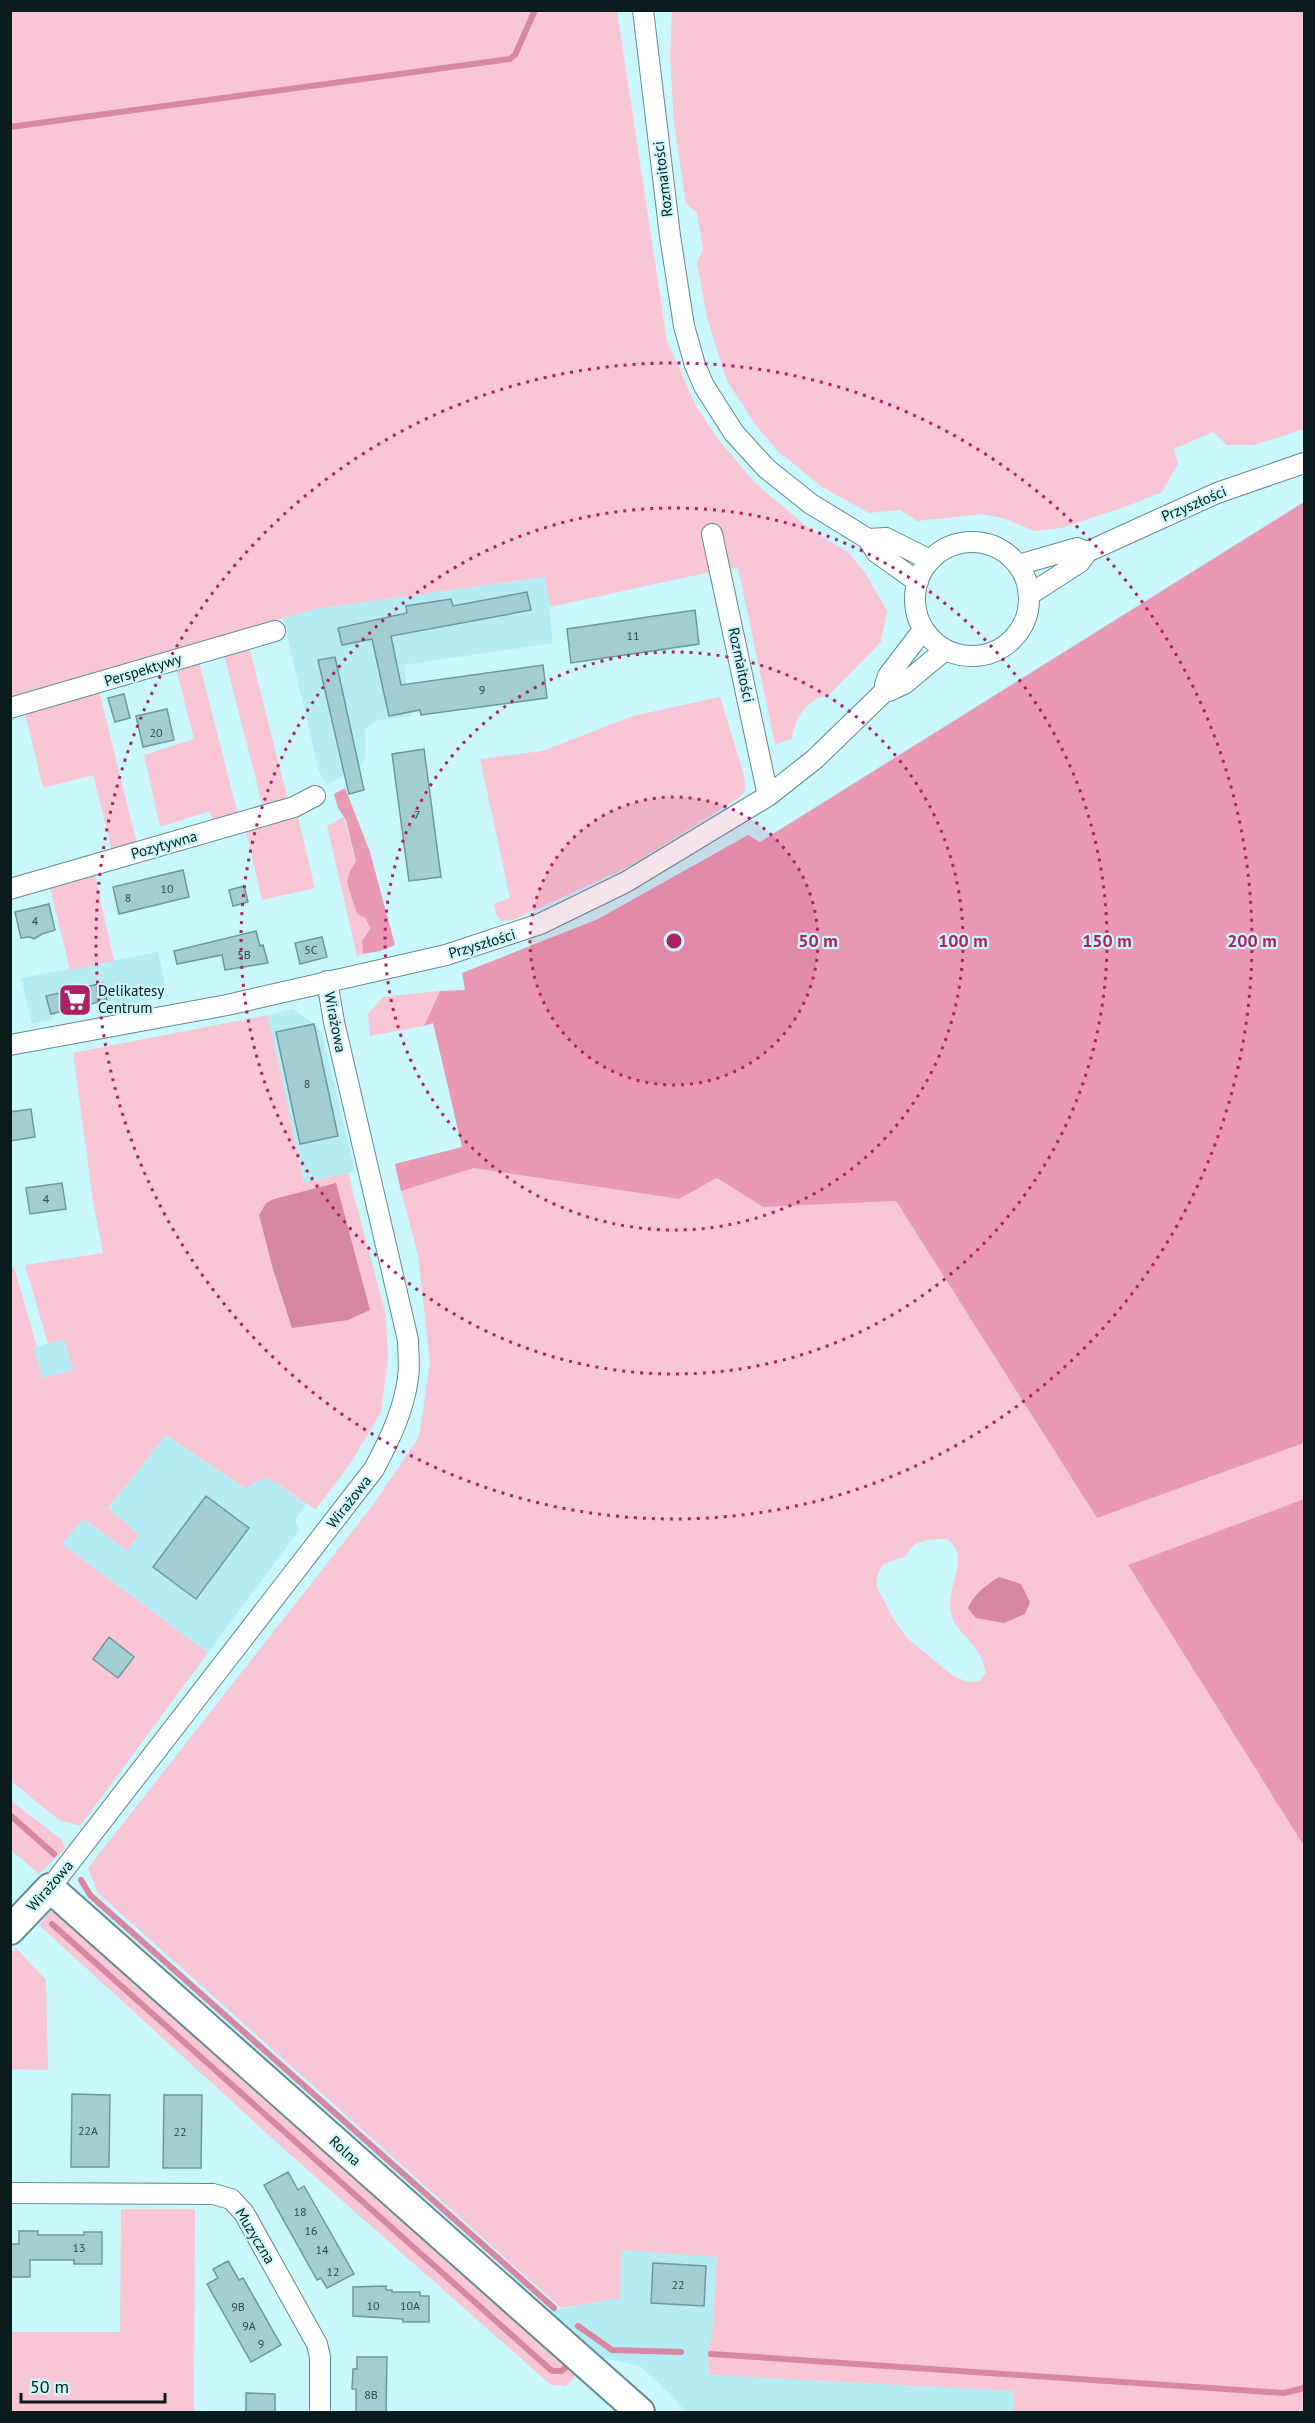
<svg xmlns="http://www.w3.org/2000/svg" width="1315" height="2423" font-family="'PT Sans',sans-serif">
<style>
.built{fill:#b6ecf3}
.green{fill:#f8c6d5;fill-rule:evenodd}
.forest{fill:#e999b3}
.water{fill:#d687a1}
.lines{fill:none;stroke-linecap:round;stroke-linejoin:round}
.stream{stroke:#d687a1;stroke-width:6}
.building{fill:#a2ced3;stroke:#6d989d;stroke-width:1.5}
.street-casing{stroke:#608b90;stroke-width:22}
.secondary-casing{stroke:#608b90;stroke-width:32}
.street{stroke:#fff;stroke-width:20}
.secondary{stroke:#fff;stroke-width:28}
.ring{fill:none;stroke:#ac2161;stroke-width:3;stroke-dasharray:3 6}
.labels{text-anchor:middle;stroke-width:4.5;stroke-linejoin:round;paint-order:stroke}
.number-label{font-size:12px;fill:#30484a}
.street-label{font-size:15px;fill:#0a1b1d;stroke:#caf7fc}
.poi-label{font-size:15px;fill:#0a1b1d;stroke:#caf7fc;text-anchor:start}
.centre{fill:#ac2161;stroke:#caf7fc;stroke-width:3}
.ring-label{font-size:18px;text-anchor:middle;font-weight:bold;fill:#ac2161;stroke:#caf7fc;stroke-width:4.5;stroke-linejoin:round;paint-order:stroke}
</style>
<rect width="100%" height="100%" fill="#caf7fc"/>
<path class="built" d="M546 577 553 643 404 665 412 716 378 720 365 729V758L360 767 327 785 319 772 283 618 314 609Z
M158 952 168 997 123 1005 107 1000 92 1003 51 1014 53 1020 32 1024 21 978Z
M293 1009 314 1024 322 1034 355 1171 304 1183 268 1015Z
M64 1339 73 1370 42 1378 33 1348Z
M166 1435 244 1488 264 1478 274 1481 306 1505 295 1520 299 1530 208 1653 62 1544 82 1519 127 1550 139 1535 108 1509Z
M621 2250 717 2256 712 2337 707 2352 710 2375 1014 2391 1013 2412H686L671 2395 640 2366 604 2358 589 2347 549 2311 619 2298Z"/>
<path class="green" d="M11 11H617L667 341 695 404 717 438 755 483 811 530 848 552 866 574 887 611 881 642 829 695C807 699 795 717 792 738L775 745 738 567 727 569 718 531 702 535 710 572 550 607 545 577 314 609 11 699Z
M672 11H1304V429L1254 445H1227L1213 432 1174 449 1178 464 1162 492 1125 507 1061 528 1034 531 1006 519 983 514 917 521 900 510 869 513 822 487 779 452 757 427 727 381 707 318 697 263 703 249 697 213 686 204 674 123 670 57Z
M249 647 288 800 263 807 224 655Z
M199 662 238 815 213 822 210 811 160 827 144 755 194 739 176 668Z
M99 691 137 844 112 850 93 775 43 788 25 713Z
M720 697 744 775 746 790 739 798 628 867 513 920 501 921 496 914 494 904 510 898 480 759 542 751 633 716Z
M297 813 315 888 262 900 245 827Z
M344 817 356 862 357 914 365 918 372 928 363 941V954L357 956 327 826Z
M95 874 114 961 70 970 50 887Z
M440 991 424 1026 370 1036 368 1014 383 997Z
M268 1015 304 1183 348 1173 386 1316 388 1359 381 1412 350 1464 316 1509C297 1501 284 1483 264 1478L245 1488 166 1435 108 1508 139 1535 127 1550 83 1519 62 1544 208 1653 80 1826 59 1820 11 1781 10 1267H14L37 1347 34 1348 42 1378 73 1370 64 1339 48 1344 25 1265 103 1253 93 1201 73 1053Z
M474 1168 679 1199 717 1178 763 1207 896 1201 1097 1518 1304 1443V1499L1128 1565 1304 1846V2412H1013L1014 2391 710 2375 707 2351 712 2337 717 2257 621 2250 620 2298 561 2308 98 1893 88 1868 373 1505 419 1437 430 1362 418 1255 401 1191ZM947 1539C971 1555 948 1583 950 1608 953 1631 971 1638 980 1655 982 1661 984 1667 986 1673L979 1681 967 1682 952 1675 908 1639 894 1620 876 1585 878 1572 884 1564 906 1556C914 1539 929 1539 947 1539Z
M10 1800 62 1840 65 1849 39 1874 11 1850Z
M50 1912 57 1913 581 2370 566 2386 551 2385 285 2150 39 1925Z
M16 1948 46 1980 48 2070 11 2069 10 1953Z
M121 2209H195L194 2412H11V2332H120Z"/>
<path class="forest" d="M1304 502V1443L1097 1518 896 1201 763 1207 717 1178 679 1199 474 1168 401 1191 395 1164 462 1147 433 1023 424 1026 440 991 465 990 462 973 598 919 748 835 760 842Z
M345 788 370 852 395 945 380 951 363 954 362 941 371 928 365 918 357 914 347 882 350 871 356 862 346 820 338 808 334 794Z
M1304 1499V1846L1128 1565Z"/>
<path class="water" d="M336 1183 370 1310 348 1320 292 1328 273 1269 259 1215 266 1203 274 1199Z
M999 1577 1021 1584 1030 1602 1025 1614 1004 1623 976 1618 968 1608C974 1594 986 1585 999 1577Z"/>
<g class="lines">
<path class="stream" d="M10 127 510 59 515 55 535 10
M10 1815 54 1854
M81 1880 90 1895 554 2308
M52 1924 552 2371H561L569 2365
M578 2326 612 2350 681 2352
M711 2354 1284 2393 1304 2388"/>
</g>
<path class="building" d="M527 592 531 610 391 636 401 685 543 665 547 698 421 715 420 710 389 716 372 639 342 645 338 628 407 613 406 606 451 599 453 606Z
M695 610 699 644 571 663 567 629Z
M335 657 364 790 349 794 318 660Z
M124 694 130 718 115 722 108 698Z
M167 709 174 740 143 747 136 716Z
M424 749 441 877 409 881 392 754Z
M183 870 189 897 119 914 113 887Z
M244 886 248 902 233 906 229 890Z
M49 904 55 930 42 934 34 939 30 937 21 938 15 912Z
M256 931 260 946 263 945 268 963 225 970 222 955 177 964 174 951Z
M322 937 327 957 300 964 295 943Z
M103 983 107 1000 51 1014 46 996Z
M314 1024 338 1136 300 1144 276 1032Z
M31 1109 35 1137 10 1141V1112Z
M62 1183 66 1209 30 1214 26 1188Z
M206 1496 249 1528 196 1599 153 1567Z
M109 1637 134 1657 118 1678 93 1659Z
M72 2094 110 2095 109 2167H71Z
M164 2095H202L201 2168H163Z
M288 2172 298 2190 304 2186 354 2274 327 2288 321 2278 317 2280 264 2185Z
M19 2231H38V2235H84V2232H102V2264H74V2260H30V2277H10V2244H19Z
M228 2261 239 2280 243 2278 281 2345 251 2362 207 2284 218 2278 213 2269Z
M653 2263 706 2266 704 2306 651 2303Z
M386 2286V2290H392V2292H420V2296H429V2322H403V2319L353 2316V2287Z
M357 2357H387L386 2412H356V2389H352L353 2369H357Z
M246 2393 275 2394V2412H246Z"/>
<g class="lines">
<defs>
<path id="street" d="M643 10 670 236 684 326 695 365 704 386 734 433 767 469 811 504 868 539 876 552 918 582
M712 534 768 796
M868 539 886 538 930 560
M915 599a57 57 0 1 1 114 0a57 57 0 1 1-114 0Z
M1018 565 1077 548 1087 552
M1029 595 1080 562 1087 552 1217 493 1304 463
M886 690 885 685 888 676 923 630
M10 708 275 631
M10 889 294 807 315 796
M10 1045 227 1005 446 955 540 924 626 882 768 796 815 759 886 690 889 691 904 684 945 650
M50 1888 374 1469C389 1441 404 1410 408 1378 410 1366 408 1352 408 1340L334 1022 327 981
M10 2193 213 2194 231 2199 244 2213 317 2344 320 2357V2412"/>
<path id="secondary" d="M10 1930 50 1888 640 2412"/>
</defs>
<use href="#street" class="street-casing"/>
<use href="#secondary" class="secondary-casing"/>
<use href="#street" class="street"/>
<use href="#secondary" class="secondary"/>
</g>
<circle cx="674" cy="941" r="144" fill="#ac2161" fill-opacity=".12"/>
<g class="ring">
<circle cx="674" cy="941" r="144"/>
<circle cx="674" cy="941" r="289"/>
<circle cx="674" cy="941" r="433"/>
<circle cx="674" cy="941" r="578"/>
</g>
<defs>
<symbol id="supermarket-square" viewBox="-11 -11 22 22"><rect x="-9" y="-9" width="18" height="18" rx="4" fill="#ac2161" stroke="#caf7fc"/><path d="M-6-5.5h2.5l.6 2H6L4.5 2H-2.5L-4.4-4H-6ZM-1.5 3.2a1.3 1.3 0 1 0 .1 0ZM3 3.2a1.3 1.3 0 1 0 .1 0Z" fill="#fff"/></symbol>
</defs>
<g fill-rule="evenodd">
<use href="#supermarket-square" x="56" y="981" width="38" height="38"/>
</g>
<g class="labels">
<g class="number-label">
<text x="633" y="640">11</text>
<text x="482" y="694">9</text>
<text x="156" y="737">20</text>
<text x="417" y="819">7</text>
<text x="167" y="893">10</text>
<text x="128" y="902">8</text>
<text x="35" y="925">4</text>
<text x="311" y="954">5C</text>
<text x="244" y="959">5B</text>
<text x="307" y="1088">8</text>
<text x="46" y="1203">4</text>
<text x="88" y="2135">22A</text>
<text x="180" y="2136">22</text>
<text x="300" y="2216">18</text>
<text x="311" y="2235">16</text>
<text x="79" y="2252">13</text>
<text x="322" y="2254">14</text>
<text x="333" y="2276">12</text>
<text x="678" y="2289">22</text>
<text x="373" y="2310">10</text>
<text x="410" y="2310">10A</text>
<text x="238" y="2311">9B</text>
<text x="249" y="2330">9A</text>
<text x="261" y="2348">9</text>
<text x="371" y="2399">8B</text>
</g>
<g class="street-label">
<text transform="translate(663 179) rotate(-97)" y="5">Rozmaitości</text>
<text transform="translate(1194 504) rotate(-23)" y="5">Przyszłości</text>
<text transform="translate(741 665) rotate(78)" y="5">Rozmaitości</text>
<text transform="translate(143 670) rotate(-17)" y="5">Perspektywy</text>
<text transform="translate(164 845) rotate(-16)" y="5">Pozytywna</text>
<text transform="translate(482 944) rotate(-17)" y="5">Przyszłości</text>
<text transform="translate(335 1022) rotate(79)" y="5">Wirażowa</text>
<text transform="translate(349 1502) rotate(-52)" y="5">Wirażowa</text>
<text transform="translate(50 1886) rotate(-49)" y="5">Wirażowa</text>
<text transform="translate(345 2151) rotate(42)" y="5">Rolna</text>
<text transform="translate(255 2236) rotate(59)" y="5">Muzyczna</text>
</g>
<g class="poi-label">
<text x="98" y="996">Delikatesy<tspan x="98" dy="17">Centrum</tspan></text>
</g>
</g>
<circle cx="674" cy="941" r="9" class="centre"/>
<g class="ring-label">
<text x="818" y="947">50 m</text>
<text x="963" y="947">100 m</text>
<text x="1107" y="947">150 m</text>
<text x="1252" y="947">200 m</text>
</g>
<rect width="1315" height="2423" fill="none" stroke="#0a1b1d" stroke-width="24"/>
<path d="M21 2393v9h144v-9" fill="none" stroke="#0a1b1d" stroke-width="3"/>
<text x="30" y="2393" font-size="18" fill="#0a1b1d" stroke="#caf7fc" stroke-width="4.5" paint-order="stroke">50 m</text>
</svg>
